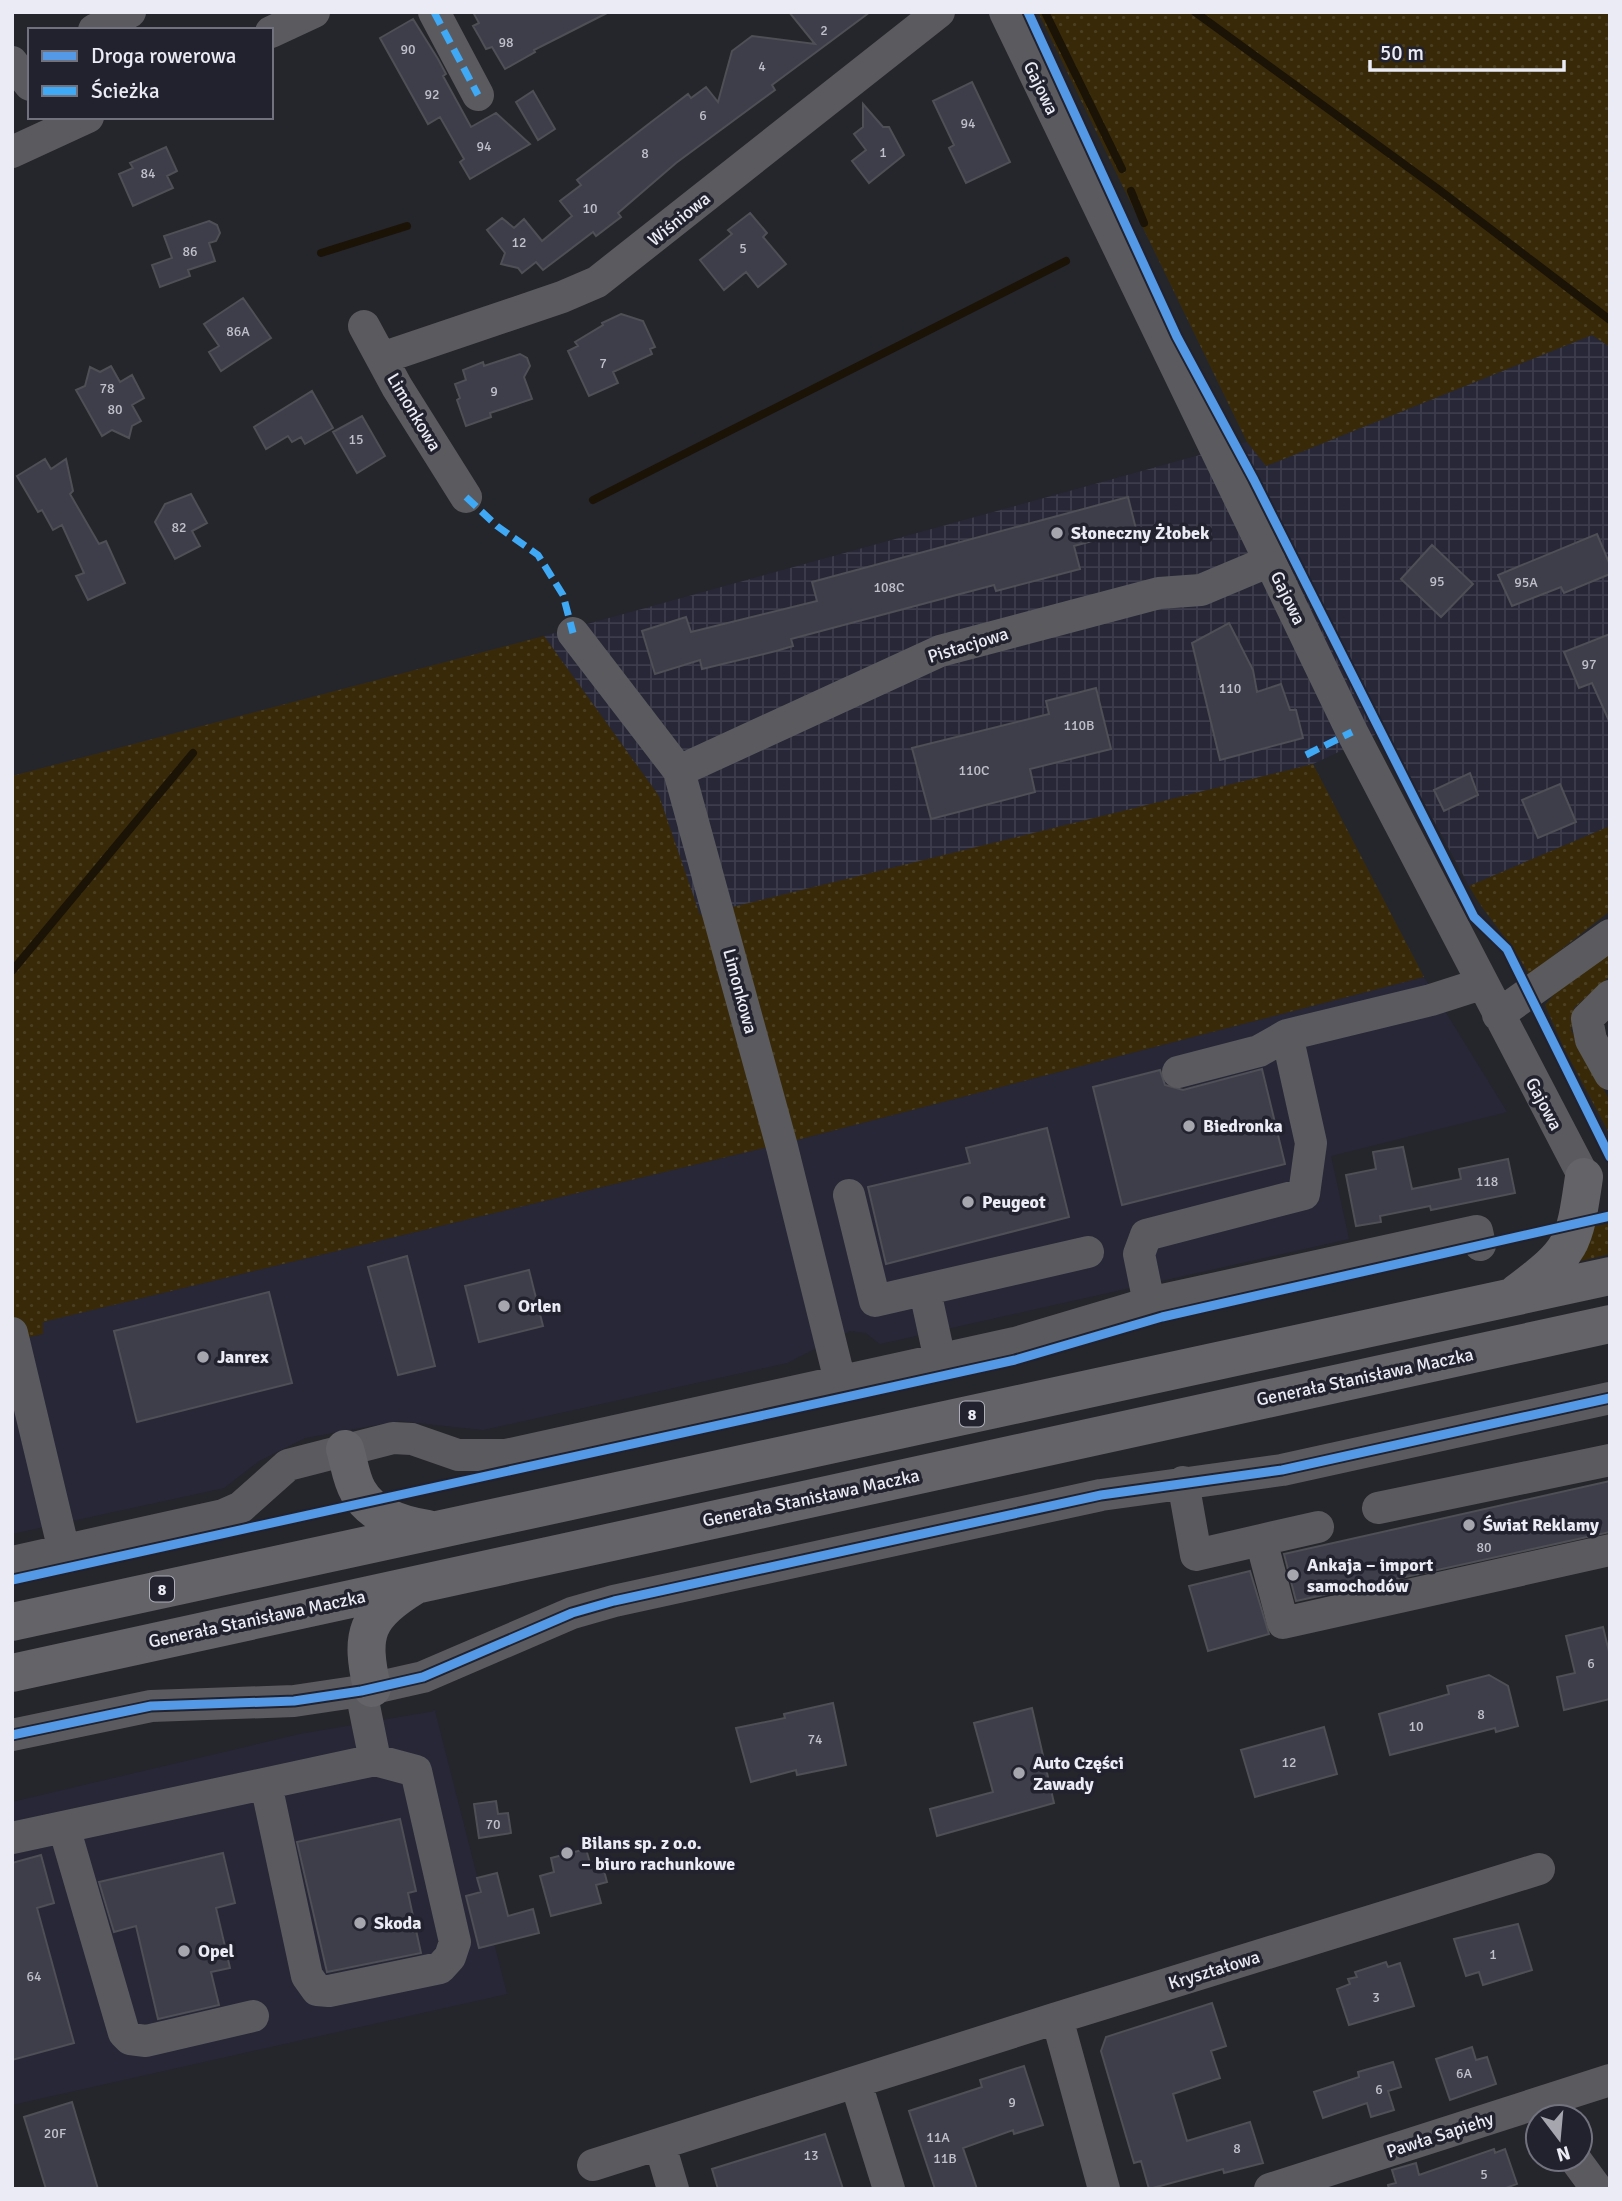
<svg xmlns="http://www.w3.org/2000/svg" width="1622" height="2201" font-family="Signika,sans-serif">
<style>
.built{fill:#272738}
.industrial{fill:url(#industrial-grid)}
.grass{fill:url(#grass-dots)}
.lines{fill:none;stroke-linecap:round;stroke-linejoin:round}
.stream{stroke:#1a1306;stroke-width:8}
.building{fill:#3e3d4a;stroke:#4f4f56;stroke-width:2}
.minor{stroke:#5b5b5f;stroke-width:32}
.highway{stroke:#636368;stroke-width:38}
.quiet{stroke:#3fa9f5;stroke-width:7;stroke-dasharray:14 7;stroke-linecap:butt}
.cycleway-casing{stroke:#22222f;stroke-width:13}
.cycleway{stroke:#5399e6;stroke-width:9}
.poi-dot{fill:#a5a6ae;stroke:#22222f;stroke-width:2.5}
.labels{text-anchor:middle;stroke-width:7;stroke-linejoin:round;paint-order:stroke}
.number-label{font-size:14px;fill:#bfc0ca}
.shield{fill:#22222f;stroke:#aeafb9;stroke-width:2}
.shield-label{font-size:16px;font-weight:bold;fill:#eaebf4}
.street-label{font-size:18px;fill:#eaebf4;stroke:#22222f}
.poi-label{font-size:18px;font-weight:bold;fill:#eaebf4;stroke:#22222f;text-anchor:start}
</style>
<defs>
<pattern id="industrial-grid" width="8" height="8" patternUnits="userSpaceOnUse" patternTransform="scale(1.75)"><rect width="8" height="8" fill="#272738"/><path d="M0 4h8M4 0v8" fill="none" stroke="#3c3c4c"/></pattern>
<pattern id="grass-dots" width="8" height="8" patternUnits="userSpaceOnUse" patternTransform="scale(1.75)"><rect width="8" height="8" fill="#382a09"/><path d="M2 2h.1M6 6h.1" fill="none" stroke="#4b3f21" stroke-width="1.8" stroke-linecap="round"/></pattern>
</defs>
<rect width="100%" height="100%" fill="#25252c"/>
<path class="built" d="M1424 977 1507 1112 1331 1156 1349 1239 880 1344 866 1333 850 1331 787 1363 483 1430 399 1421 305 1438 259 1461 224 1488 12 1534V1341L43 1334 42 1322 797 1140Z
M435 1711 507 1994 12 2105V1802L300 1734Z"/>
<path class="industrial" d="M1592 335 1610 347V826L1469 886 1385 730 1313 764 700 916 659 796 544 636 1247 442 1266 466Z"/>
<path class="grass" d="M1038 12H1610V347L1592 335 1266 466 1247 442Z
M544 636 659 796 700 915 1313 764 1424 977 797 1140 43 1322V1334L12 1341V776Z
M1610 826V911L1529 975C1513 942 1486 918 1469 886Z
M1610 946V976L1574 1008 1571 1030 1610 1101V1135L1563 1046 1545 1005 1556 992Z
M1608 1224 1610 1254 1572 1263 1590 1227Z"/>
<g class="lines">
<path class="stream" d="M1045 12 1122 169
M1195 12 1438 189 1610 320
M1131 191 1144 223
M321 253 407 226
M593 500 1066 261
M12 971 193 753"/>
</g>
<path class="building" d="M473 12H609L534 50 535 52 505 69 492 47 486 49 480 38 473 26 479 23Z
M789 12H870L772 85 775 90 676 163 618 213 621 217 596 236 593 232 543 270 536 262 522 273 518 268 501 264 505 253 487 230 502 218 514 228 524 219 542 241 572 216 560 201 581 185 577 180 646 126 688 94 691 98 706 87 718 102 732 51 752 36 815 44Z
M413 19 438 59 446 74 443 76 471 127 496 113 530 144 470 179 460 162 464 159 440 117 428 124 380 38Z
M972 82 1010 162 966 183 949 148 954 145 933 101Z
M533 91 555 129 538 140 516 102Z
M863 104 883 127H889L904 155 869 183 852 161 866 150 854 134 863 127Z
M166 147 177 171 167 176 173 188 133 206 119 174 133 168 130 163Z
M750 213 767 233 763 237 786 264 758 287 746 272 724 290 700 260 732 234 728 230Z
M209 221 217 225 220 233 216 241 209 243 215 261 188 270 190 276 160 287 152 265 172 258 164 236Z
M243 298 271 338 221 371 209 352 219 346 204 324Z
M621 314 643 321 655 347 650 349 652 354 613 372 618 383 589 396 568 351 578 346 575 342 603 325 602 323Z
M520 354 527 358 530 366 524 377 532 399 490 413 491 417 466 426 457 400 460 398 455 384 466 380 463 370 483 362 484 366Z
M111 366 120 382 132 375 144 398 132 405 141 421 132 426 129 438 112 430 102 436 76 390 85 386 90 367 100 372Z
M312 391 333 428 305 444 301 437 292 442 288 436 266 449 254 427Z
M362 416 385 456 357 473 333 432Z
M45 459 51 469 66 459 73 491 70 494 99 544 106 541 125 583 88 600 76 576 84 573 62 525 53 530 42 510 38 512 17 476Z
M191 494 207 523 192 531 200 546 175 559 155 522 165 504Z
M1128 497 1136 529 1074 546 1080 569 996 591 994 585 791 639 793 646 776 651 702 669 700 660 655 674 642 631 686 617 691 632 817 601 812 582Z
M1597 534 1610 565V574L1564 593 1561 587 1512 606 1498 575Z
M1432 545 1473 584 1441 617 1401 579Z
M1229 623 1253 670 1257 692 1281 684 1290 710H1296L1303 738 1220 760 1192 643Z
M1610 634V723L1592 683 1579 688 1564 652Z
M1096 688 1111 749 1030 769 1035 792 931 819 912 748 1049 714 1046 701Z
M1470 773 1478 795 1444 811 1434 790Z
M1560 784 1576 822 1538 838 1522 800Z
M1262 1069 1285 1164 1122 1205 1093 1087 1160 1070 1165 1085 1183 1090Z
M1047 1128 1069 1217 886 1264 868 1187 970 1163 966 1148Z
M1403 1147 1412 1189 1461 1179 1459 1169 1508 1159 1515 1193 1431 1210 1430 1206 1380 1216 1381 1222 1356 1226 1346 1175 1376 1169 1373 1152Z
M407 1256 435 1366 398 1375 368 1267Z
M529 1270 543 1326 479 1342 465 1286Z
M269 1292 292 1383 137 1422 114 1331Z
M1610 1481V1532L1296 1601 1284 1554Z
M1250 1571 1269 1634 1208 1651 1189 1586Z
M1603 1627 1610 1656V1699L1564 1710 1557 1677 1575 1673 1566 1636Z
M1489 1675 1508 1686 1518 1726 1496 1732 1495 1728 1390 1755 1379 1714 1449 1694 1447 1686Z
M833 1703 846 1765 797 1775 796 1770 751 1782 736 1728 785 1718 784 1714Z
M1032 1708 1054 1803 937 1836 930 1809 993 1792 974 1723Z
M1324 1727 1337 1774 1255 1797 1241 1750Z
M496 1801 498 1814 508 1813 511 1833 479 1838 474 1804Z
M400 1819 416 1891 408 1893 421 1953 327 1972 297 1842Z
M586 1849 590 1863 601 1859 607 1882 596 1885 601 1903 551 1916 540 1876 554 1872 551 1858Z
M223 1853 235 1903 216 1908 230 1968 211 1972 219 2005 158 2019 136 1926 114 1932 99 1882Z
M41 1855 54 1903 37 1908 74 2043 12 2060V1863Z
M497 1873 508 1916 533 1909 539 1933 479 1948 466 1896 481 1892 477 1878Z
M1518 1924 1532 1970 1483 1985 1479 1972 1466 1976 1454 1939Z
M1386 1962 1388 1967 1400 1963 1414 2006 1349 2025 1337 1989 1350 1984 1348 1979 1357 1977 1355 1972Z
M1212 2003 1226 2046 1211 2051 1220 2078 1173 2094 1187 2141 1250 2122 1263 2163 1224 2173 1223 2169 1149 2189 1141 2161 1134 2163 1101 2051 1106 2037Z
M1472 2047 1476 2060 1487 2057 1496 2084 1450 2100 1436 2059Z
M1393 2062 1401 2087 1388 2091 1394 2110 1371 2117 1367 2103 1323 2118 1314 2092 1359 2077 1358 2072Z
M1024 2066 1043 2125 1014 2134 1013 2130 963 2148 977 2189H935L909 2111 982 2087 980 2080Z
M72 2102 98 2189H46L24 2117Z
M825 2134 843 2189H718L712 2169Z
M1494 2149 1495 2153 1505 2149 1517 2184 1503 2189H1389L1388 2185 1396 2183 1392 2170 1416 2163 1419 2175Z"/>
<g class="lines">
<path class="minor" d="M434 12 478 95
M1005 12 1352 732 1584 1177
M94 30 130 12
M271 32 314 12
M12 62 30 85
M12 152 88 117
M364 326 397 387 466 497
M382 358 562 297 597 282 939 12
M573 633 679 771 782 1147 840 1381
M679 771 940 651 1159 593 1201 590 1270 561
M1610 996 1587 1019 1591 1040 1610 1074
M1498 1015 1610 935
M1178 1072 1259 1051 1287 1035
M849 1195 875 1301 1088 1252
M925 1291 940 1360
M1149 1303 1139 1254 1146 1235 1304 1194 1311 1143 1287 1035 1431 1000 1481 984
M12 1333 64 1551
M1183 1482 1196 1555 1261 1540 1283 1623 1610 1550
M1378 1508 1610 1460
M1261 1540 1318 1527
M12 1562 223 1515 241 1507 288 1465 393 1438 412 1439 458 1455H506L1015 1343 1149 1303 1477 1231 1480 1245
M12 1735 151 1706 294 1701 361 1691 423 1677 572 1613 614 1601 1101 1495 1282 1470 1610 1398
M266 1784 307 1976 317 1990 329 1991 440 1968 450 1957 455 1942 416 1771 375 1760
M64 1827 124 2033 130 2039 146 2041 253 2016
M12 1838 375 1760 361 1691
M856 2083 889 2189
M660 2145 673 2189
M1575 2159 1597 2189
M593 2165 1057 2018
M1104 2189 1057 2018 1539 1869
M1270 2189 1610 2080"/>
<path class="highway" d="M1517 1293C1573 1251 1574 1246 1584 1177
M345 1449C349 1462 351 1479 358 1491 372 1516 402 1525 428 1529
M12 1622 1610 1276
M12 1673 1610 1324
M372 1688C360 1634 365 1616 414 1586"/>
<path class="quiet" d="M434 12 478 95
M466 497 497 526 538 555 563 595 573 633
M1306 755 1352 732"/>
<defs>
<path id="cycleway" d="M1028 12 1177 337 1254 480 1474 917 1507 949 1610 1157
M12 1580 1015 1360 1162 1317 1610 1216
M12 1735 151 1706 294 1701 361 1691 423 1677 572 1613 614 1601 1101 1495 1282 1470 1610 1398"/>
</defs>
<use href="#cycleway" class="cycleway-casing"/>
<use href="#cycleway" class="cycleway"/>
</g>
<g class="poi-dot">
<circle cx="1057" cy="533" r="7"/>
<circle cx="1189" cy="1126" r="7"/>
<circle cx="968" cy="1202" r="7"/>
<circle cx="504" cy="1306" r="7"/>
<circle cx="203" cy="1357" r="7"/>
<circle cx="1469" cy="1525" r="7"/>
<circle cx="1293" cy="1575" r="7"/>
<circle cx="1019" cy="1773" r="7"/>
<circle cx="567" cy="1853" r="7"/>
<circle cx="360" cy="1923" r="7"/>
<circle cx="184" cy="1951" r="7"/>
</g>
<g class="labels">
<g class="number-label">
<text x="824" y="35">2</text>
<text x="506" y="47">98</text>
<text x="408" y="54">90</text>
<text x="762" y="71">4</text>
<text x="432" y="99">92</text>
<text x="703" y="120">6</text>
<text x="968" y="128">94</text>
<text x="484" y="151">94</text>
<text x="883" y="157">1</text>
<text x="645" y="158">8</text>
<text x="148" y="178">84</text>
<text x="590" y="213">10</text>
<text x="519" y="247">12</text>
<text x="743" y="253">5</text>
<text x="190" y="256">86</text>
<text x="238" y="336">86A</text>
<text x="603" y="368">7</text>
<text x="107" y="393">78</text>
<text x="494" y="396">9</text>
<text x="115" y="414">80</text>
<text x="356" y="444">15</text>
<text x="179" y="532">82</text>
<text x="1437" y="586">95</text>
<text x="1526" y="587">95A</text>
<text x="889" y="592">108C</text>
<text x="1589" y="669">97</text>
<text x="1230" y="693">110</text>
<text x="1079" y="730">110B</text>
<text x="974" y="775">110C</text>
<text x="1487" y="1186">118</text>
<text x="1484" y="1552">80</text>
<text x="1591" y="1668">6</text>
<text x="1481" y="1719">8</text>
<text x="1416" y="1731">10</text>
<text x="815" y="1744">74</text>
<text x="1289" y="1767">12</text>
<text x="493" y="1829">70</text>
<text x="1493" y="1959">1</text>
<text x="34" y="1981">64</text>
<text x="1376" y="2002">3</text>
<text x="1464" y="2078">6A</text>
<text x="1379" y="2094">6</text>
<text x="1012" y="2107">9</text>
<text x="55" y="2138">20F</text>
<text x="938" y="2142">11A</text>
<text x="1237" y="2153">8</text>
<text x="811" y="2160">13</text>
<text x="945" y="2163">11B</text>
<text x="1484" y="2179">5</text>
</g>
<g class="shield">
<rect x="960" y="1401.5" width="24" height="25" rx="5"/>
<rect x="150" y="1576.5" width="24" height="25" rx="5"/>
</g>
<g class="shield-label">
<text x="972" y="1420">8</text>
<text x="162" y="1595">8</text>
</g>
<g class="street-label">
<text transform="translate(1041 88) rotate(64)" y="6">Gajowa</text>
<text transform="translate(679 219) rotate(-39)" y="6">Wiśniowa</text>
<text transform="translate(414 412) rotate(59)" y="6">Limonkowa</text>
<text transform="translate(1288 598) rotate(64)" y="6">Gajowa</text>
<text transform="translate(968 645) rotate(-17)" y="6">Pistacjowa</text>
<text transform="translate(740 991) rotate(75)" y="6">Limonkowa</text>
<text transform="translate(1544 1104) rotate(62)" y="6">Gajowa</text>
<text transform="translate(1365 1377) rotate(-12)" y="6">Generała Stanisława Maczka</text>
<text transform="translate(811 1498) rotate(-12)" y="6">Generała Stanisława Maczka</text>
<text transform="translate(257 1619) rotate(-12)" y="6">Generała Stanisława Maczka</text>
<text transform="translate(1214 1970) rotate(-17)" y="6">Kryształowa</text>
<text transform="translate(1440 2135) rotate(-18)" y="6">Pawła Sapiehy</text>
</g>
<g class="poi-label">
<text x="1071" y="539">Słoneczny Żłobek</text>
<text x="1203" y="1132">Biedronka</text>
<text x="982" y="1208">Peugeot</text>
<text x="518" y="1312">Orlen</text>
<text x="217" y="1363">Janrex</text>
<text x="1483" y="1531">Świat Reklamy</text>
<text x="1307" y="1571">Ankaja – import<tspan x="1307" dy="21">samochodów</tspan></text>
<text x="1033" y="1769">Auto Części<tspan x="1033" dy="21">Zawady</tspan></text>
<text x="581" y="1849">Bilans sp. z o.o.<tspan x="581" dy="21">– biuro rachunkowe</tspan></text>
<text x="374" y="1929">Skoda</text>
<text x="198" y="1957">Opel</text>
</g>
</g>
<rect width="1622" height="2201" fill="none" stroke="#eaebf4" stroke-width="28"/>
<rect x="28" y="28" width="245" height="91" fill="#22222f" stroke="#72727e" stroke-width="2"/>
<rect x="42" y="51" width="35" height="10" fill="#5399e6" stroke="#72727e" stroke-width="2"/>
<text x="91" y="63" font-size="21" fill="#eaebf4">Droga rowerowa</text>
<rect x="42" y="86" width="35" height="10" fill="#3fa9f5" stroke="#72727e" stroke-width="2"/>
<text x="91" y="98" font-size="21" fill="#eaebf4">Ścieżka</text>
<g transform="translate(1559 2138) rotate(164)"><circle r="33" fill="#22222f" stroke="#72727e" stroke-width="2"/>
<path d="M0-5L12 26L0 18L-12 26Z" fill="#a5a6ae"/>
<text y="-10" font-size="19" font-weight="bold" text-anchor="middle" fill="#eaebf4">N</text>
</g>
<path d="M1370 60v10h194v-10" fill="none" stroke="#eaebf4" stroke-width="3.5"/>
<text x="1380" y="60" font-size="21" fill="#eaebf4" stroke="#22222f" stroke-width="5" paint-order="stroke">50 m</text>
</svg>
